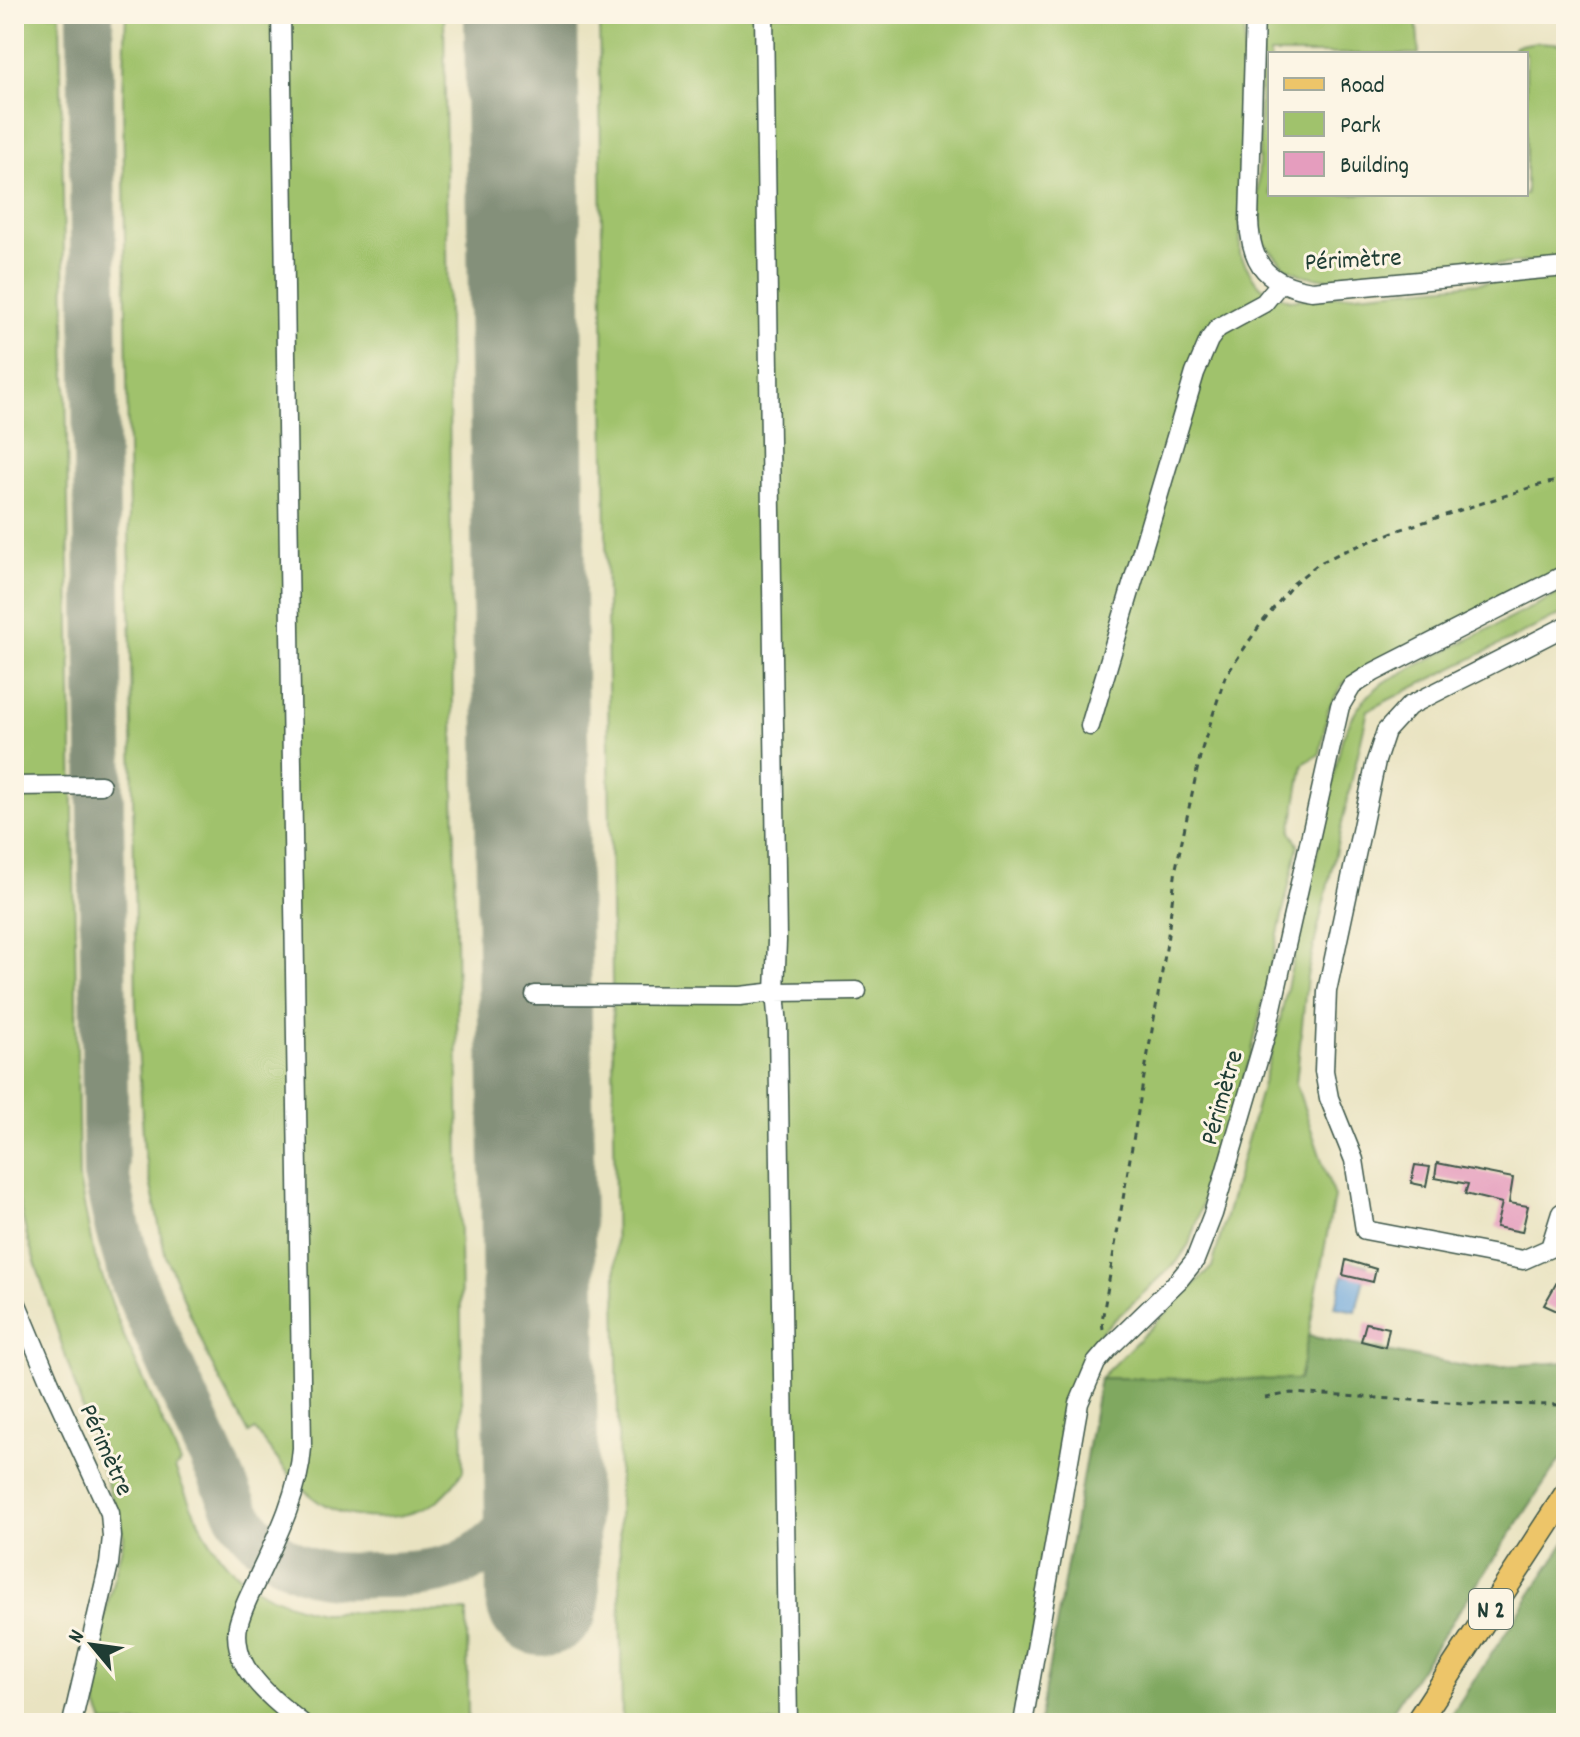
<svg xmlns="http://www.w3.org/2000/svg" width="1580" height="1737" font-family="Dekko,sans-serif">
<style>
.green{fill:#a0c26c;stroke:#608050;stroke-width:2}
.forest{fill:#80a860;stroke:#50724a;stroke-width:2}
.water{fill:#6ba5db;stroke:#457188;stroke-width:2}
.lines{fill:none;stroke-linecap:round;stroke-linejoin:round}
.taxiway{stroke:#84907a;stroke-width:46}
.runway{stroke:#84907a;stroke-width:114}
.building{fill:#e59dbe}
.minor-casing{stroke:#3d5649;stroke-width:21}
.major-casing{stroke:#3d5649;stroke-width:27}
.path{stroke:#3d5649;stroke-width:3;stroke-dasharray:6 6;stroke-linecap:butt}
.minor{stroke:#fff;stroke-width:18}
.major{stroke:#edc569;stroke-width:24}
.labels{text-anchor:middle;stroke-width:6;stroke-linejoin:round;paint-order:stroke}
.shield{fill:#fcf5e5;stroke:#617469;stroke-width:2}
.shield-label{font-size:24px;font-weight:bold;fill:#1f3d34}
.street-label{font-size:26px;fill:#1f3d34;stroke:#fcf5e5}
</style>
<rect width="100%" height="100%" fill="#fcf5e5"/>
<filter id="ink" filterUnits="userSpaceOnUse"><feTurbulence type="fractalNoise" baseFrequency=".0125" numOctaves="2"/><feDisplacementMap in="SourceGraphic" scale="16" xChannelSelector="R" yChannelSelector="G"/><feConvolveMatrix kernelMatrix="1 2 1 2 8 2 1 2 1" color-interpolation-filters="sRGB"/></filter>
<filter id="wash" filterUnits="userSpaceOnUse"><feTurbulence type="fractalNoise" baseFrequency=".006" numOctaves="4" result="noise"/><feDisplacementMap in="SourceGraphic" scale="32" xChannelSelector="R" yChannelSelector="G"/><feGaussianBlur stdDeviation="1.8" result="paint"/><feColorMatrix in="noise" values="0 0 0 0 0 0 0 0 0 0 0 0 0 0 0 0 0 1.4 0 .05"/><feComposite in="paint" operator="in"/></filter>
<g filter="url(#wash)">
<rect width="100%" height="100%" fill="#e9e3c1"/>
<path class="green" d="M14 14H60L79 1179 93 1251 123 1334 181 1463 175 1468C193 1513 216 1568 262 1592 280 1602 300 1608 320 1613L467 1611 468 1723H104L88 1683 124 1537 28 1240 14 1183Z
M126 14H444L463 1471C454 1483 447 1495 434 1503 402 1523 346 1523 316 1500 291 1481 274 1454 255 1430L249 1434 209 1359 165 1254 144 1152 136 1007 123 98Z
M599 14H1245L1240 254C1257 286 1255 286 1290 300L1566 275V567L1365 667 1342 685 1328 710 1320 754 1303 764 1291 832 1298 845 1251 1055 1189 1244 1177 1262 1100 1333 1076 1386 1018 1723H622Z
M1262 14H1416L1419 54H1270V194H1526V54H1511L1515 46 1536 42 1566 44V259L1326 279 1302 275 1285 267 1264 243 1258 202Z
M1566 590V612L1368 710 1307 976 1296 1084 1334 1197 1300 1380 1100 1378 1212 1267 1278 1029 1342 739C1353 713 1361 700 1384 682Z"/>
<path class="forest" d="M1308 1336 1474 1368 1566 1362V1451L1384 1723H1039L1100 1378 1299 1380Z
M1566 1541V1723H1446Z"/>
<path class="water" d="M1351 1262 1367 1266 1356 1311 1335 1307 1343 1275 1347 1276Z"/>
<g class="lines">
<path class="taxiway" d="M90 14 106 1174 118 1229 134 1284 237 1512C254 1538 278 1559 307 1570 328 1577 352 1576 374 1575 425 1575 466 1573 504 1533 512 1525 521 1514 526 1504 541 1472 539 1436 541 1401"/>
<path class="runway" d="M521 14 543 1599"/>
</g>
<g id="blocks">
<path class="building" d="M1437 1163 1513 1178 1509 1203 1528 1206 1522 1232 1496 1227 1502 1203 1465 1194 1468 1184 1435 1178Z
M1415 1165 1430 1167 1426 1186 1411 1183Z
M1346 1260 1376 1269 1373 1282 1343 1275Z
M1566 1266V1315L1544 1305Z
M1366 1323 1389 1328 1385 1347 1361 1341Z"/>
</g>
</g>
<g filter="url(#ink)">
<use href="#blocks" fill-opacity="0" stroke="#3d5649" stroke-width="2"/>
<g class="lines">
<defs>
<path id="minor" d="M281 14 302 1448C299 1492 278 1535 259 1575 252 1591 242 1608 238 1626 235 1640 240 1660 249 1672 263 1692 283 1708 302 1723
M764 14 777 941 775 992 778 1026 788 1723
M1255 14 1249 221C1251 266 1268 284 1312 291L1566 267
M1090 726 1195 373 1209 340 1218 328 1264 303 1281 282
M14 786 101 785
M535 995 740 996 775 992 857 991
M1561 1213 1550 1248 1523 1260 1365 1230 1354 1160 1329 1098 1324 1071 1327 991 1376 761 1386 731 1409 706 1566 626
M14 1297 50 1383 110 1513 112 1537 109 1564 72 1723
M1023 1723 1079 1403 1096 1363 1108 1349 1179 1280 1195 1260 1213 1214 1267 1030 1340 706 1352 686 1374 672 1566 574"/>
<path id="major" d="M1417 1723 1566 1495"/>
</defs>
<use href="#minor" class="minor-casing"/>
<use href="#major" class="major-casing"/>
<path class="path" d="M1103 1329 1102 1321 1167 943 1176 868 1201 752 1225 677 1260 625 1294 583 1318 564 1340 553 1399 530 1535 486 1566 479
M1265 1398 1291 1393 1481 1404 1566 1405"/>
<use href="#minor" class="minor"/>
<use href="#major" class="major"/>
</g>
</g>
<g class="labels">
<rect class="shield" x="1469" y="1589" width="44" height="40" rx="6"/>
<g class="shield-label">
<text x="1491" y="1617">N 2</text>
</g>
<g class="street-label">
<text transform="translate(1353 258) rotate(-3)" y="9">Périmètre</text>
<text transform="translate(1220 1097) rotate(-74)" y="9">Périmètre</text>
<text transform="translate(108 1449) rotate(66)" y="9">Périmètre</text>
</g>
</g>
<rect width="1580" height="1737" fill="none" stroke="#fcf5e5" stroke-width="48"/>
<rect x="1268" y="52" width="260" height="144" fill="#fcf5e5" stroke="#a4ab9e" stroke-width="2"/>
<rect x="1284" y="78" width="40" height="12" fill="#edc569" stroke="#a4ab9e" stroke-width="2"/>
<text x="1340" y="92" font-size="24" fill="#1f3d34">Road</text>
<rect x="1284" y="112" width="40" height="24" fill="#a0c26c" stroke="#a4ab9e" stroke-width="2"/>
<text x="1340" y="132" font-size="24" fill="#1f3d34">Park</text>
<rect x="1284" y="152" width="40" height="24" fill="#e59dbe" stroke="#a4ab9e" stroke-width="2"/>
<text x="1340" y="172" font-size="24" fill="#1f3d34">Building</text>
<g transform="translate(92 1645) rotate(299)" stroke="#fcf5e5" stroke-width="6" paint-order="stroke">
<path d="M0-6L14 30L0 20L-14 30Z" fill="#1f3d34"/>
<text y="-12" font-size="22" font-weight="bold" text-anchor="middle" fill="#1f3d34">N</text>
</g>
</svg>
